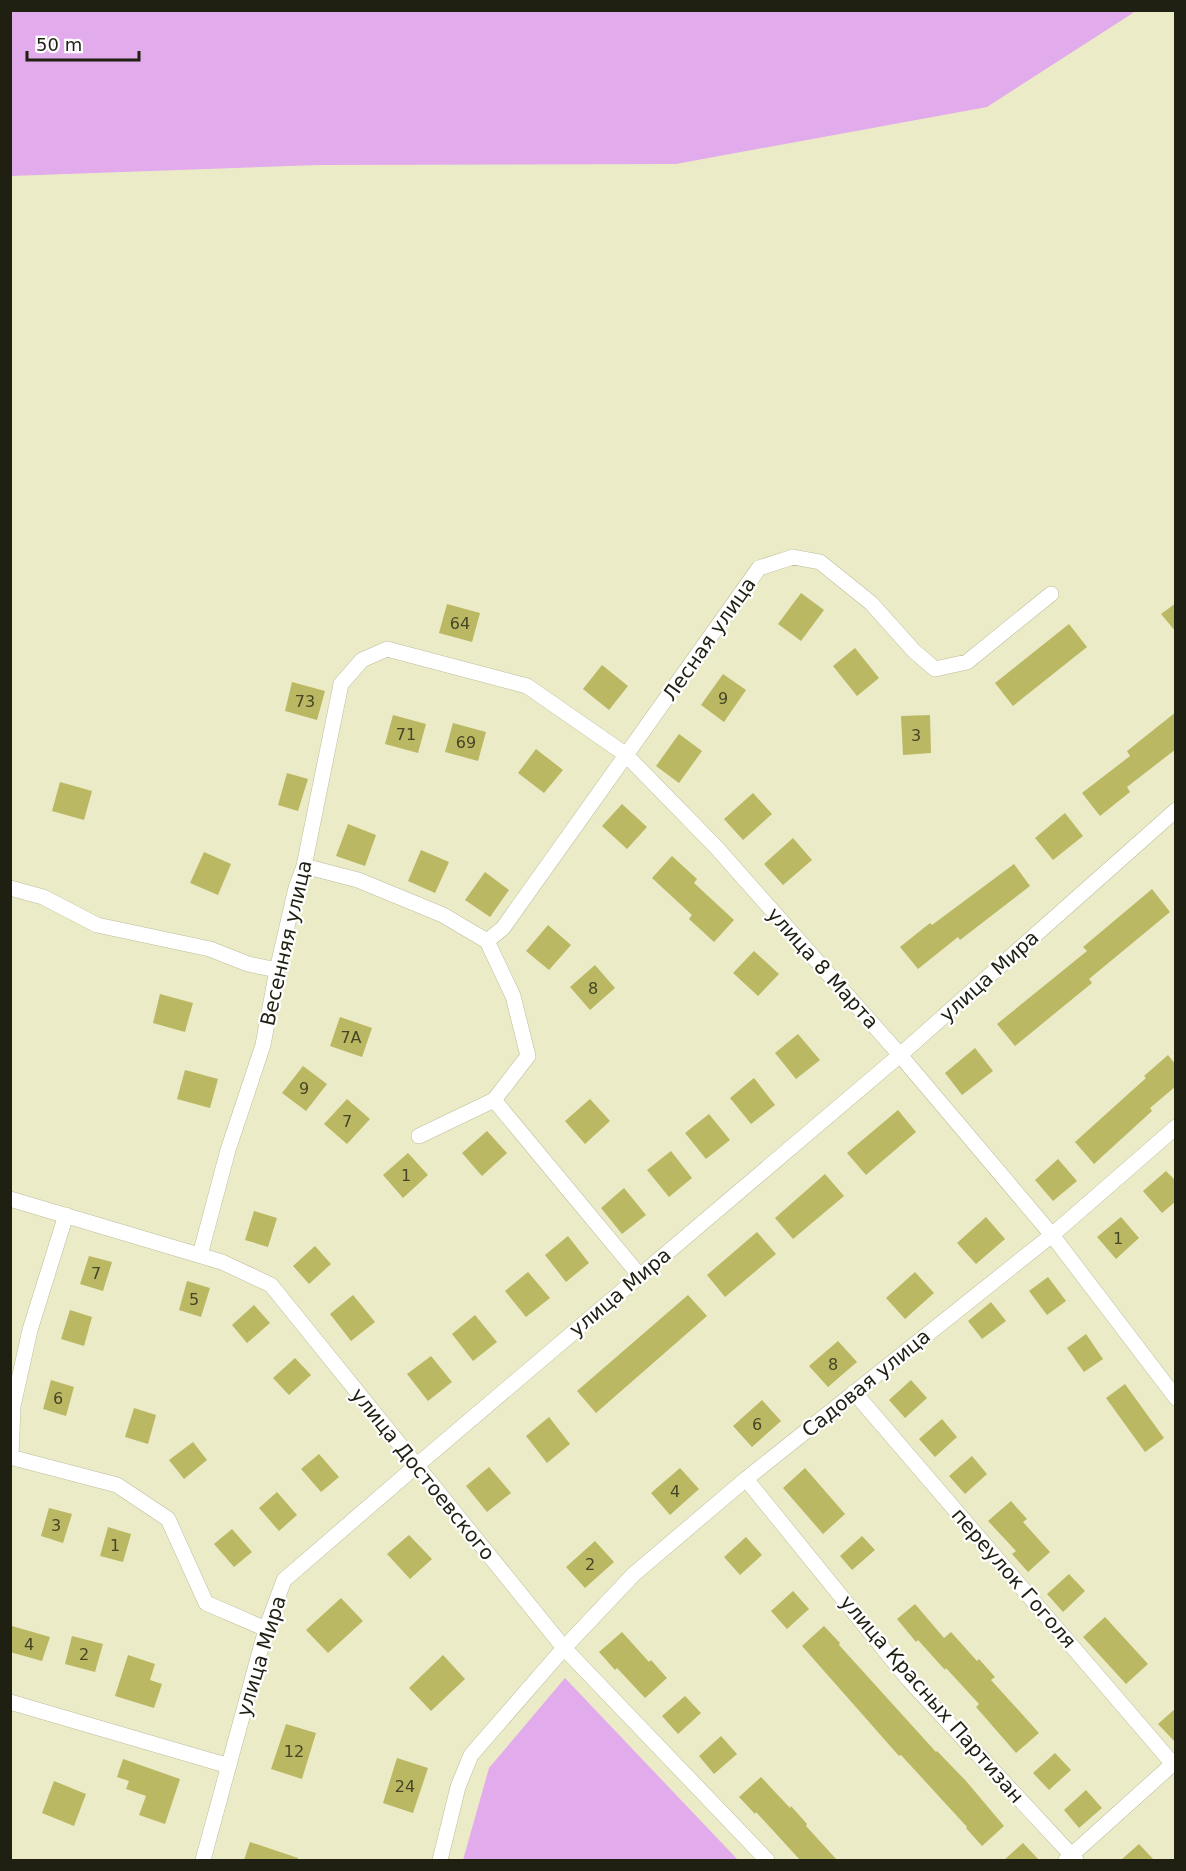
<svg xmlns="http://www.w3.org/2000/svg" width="1186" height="1871" font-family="'DejaVu Sans',sans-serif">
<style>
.green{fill:#e2abeb}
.building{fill:#bab862}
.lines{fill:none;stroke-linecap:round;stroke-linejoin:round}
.minor-casing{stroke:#bdbd9a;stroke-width:16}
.minor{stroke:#fff;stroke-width:15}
.labels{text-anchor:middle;stroke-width:4.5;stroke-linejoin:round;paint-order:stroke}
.number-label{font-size:16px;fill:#464526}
.street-label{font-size:20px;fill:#1f1f12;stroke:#fff}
</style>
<rect width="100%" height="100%" fill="#ebebc8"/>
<path class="green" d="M10 11 11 10 1134 11 1133 13 987 107 676 164 319 165 11 176Z
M565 1678 738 1860H463L489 1768Z"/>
<path class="building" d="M801 593 824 610 801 641 778 624Z
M1176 603V632L1161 614Z
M447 604 480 613 472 642 439 633Z
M1069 624 1087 647 1013 706 995 683Z
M855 648 879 678 857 696 833 666Z
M602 665 628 686 609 710 583 689Z
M723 674 746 690 724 722 701 705Z
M292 682 325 691 317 720 285 711Z
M1176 712V749L1127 787 1130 792 1100 816 1082 793 1130 756 1127 751Z
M393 715 426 724 418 753 385 744Z
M930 715 931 753 903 755 901 716Z
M453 723 486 732 478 761 445 752Z
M679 734 702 751 679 783 656 766Z
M536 749 563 770 544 793 518 773Z
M287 773 308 779 298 811 278 805Z
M60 782 92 791 84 820 52 811Z
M753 793 772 814 743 840 724 819Z
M622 804 647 827 627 849 602 826Z
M1065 813 1083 836 1053 860 1035 838Z
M348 824 376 835 365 866 336 856Z
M793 838 812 860 783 885 764 864Z
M421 850 449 862 435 893 408 881Z
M204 852 231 864 218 895 190 883Z
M672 856 697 879 694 883 734 920 714 942 689 919 692 915 652 878Z
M1014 864 1030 886 960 940 958 937 918 969 900 947 930 923 932 925Z
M485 872 509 890 490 917 465 900Z
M1152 889 1170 912 1089 979 1092 983 1015 1046 997 1024 1087 951 1083 947Z
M548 925 571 945 549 970 526 951Z
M754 951 779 974 758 996 733 973Z
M595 965 615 988 590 1010 570 987Z
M160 994 193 1003 185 1032 153 1023Z
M340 1017 372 1028 362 1057 330 1046Z
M798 1034 820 1060 796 1079 775 1053Z
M975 1048 993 1071 962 1095 945 1073Z
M1168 1055 1176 1065V1086L1150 1108 1152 1111 1094 1164 1075 1142 1146 1078 1144 1076Z
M303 1066 327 1084 306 1111 282 1093Z
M185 1070 218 1079 210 1108 177 1099Z
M754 1078 775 1105 751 1124 730 1098Z
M347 1099 370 1119 347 1144 324 1124Z
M590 1099 610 1121 585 1144 565 1121Z
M898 1110 916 1132 866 1175 847 1153Z
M709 1114 730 1140 706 1159 685 1133Z
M487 1131 507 1153 482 1176 462 1153Z
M671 1151 692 1178 669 1197 647 1170Z
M408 1153 428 1175 403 1198 383 1175Z
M1058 1159 1077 1181 1053 1201 1035 1180Z
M1166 1171 1176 1181V1201L1162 1213 1143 1191Z
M825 1174 844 1196 793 1239 775 1218Z
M624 1188 646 1215 622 1234 601 1208Z
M254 1211 277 1218 268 1247 245 1240Z
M986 1217 1005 1239 976 1264 957 1243Z
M1121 1217 1139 1238 1116 1259 1097 1237Z
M757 1232 776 1254 725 1297 707 1275Z
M568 1236 589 1263 566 1282 545 1255Z
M315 1246 331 1264 309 1284 293 1266Z
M89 1256 112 1262 103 1291 80 1284Z
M528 1272 550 1298 526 1317 505 1291Z
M915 1272 934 1293 905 1319 886 1298Z
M1048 1277 1066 1301 1047 1315 1029 1291Z
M187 1281 210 1288 201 1317 179 1310Z
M353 1295 375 1322 351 1341 330 1314Z
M688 1295 707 1316 596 1413 577 1391Z
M991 1302 1006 1321 982 1339 968 1321Z
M254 1305 270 1323 247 1343 232 1325Z
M70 1310 92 1317 84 1346 61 1339Z
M475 1315 497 1342 473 1361 452 1334Z
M1086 1334 1103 1359 1084 1372 1067 1348Z
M838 1341 857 1362 828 1387 809 1366Z
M431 1356 452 1382 428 1401 407 1374Z
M295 1358 311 1375 289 1395 273 1378Z
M51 1380 74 1387 66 1416 43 1409Z
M911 1380 927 1398 905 1418 889 1400Z
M1125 1384 1164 1438 1145 1452 1106 1398Z
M762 1400 781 1421 752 1447 733 1426Z
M134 1408 156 1415 148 1444 125 1437Z
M549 1417 570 1444 547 1463 526 1436Z
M942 1419 957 1437 935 1457 919 1439Z
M193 1442 207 1460 184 1479 169 1460Z
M319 1454 339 1477 321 1492 301 1469Z
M972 1456 987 1474 965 1494 949 1476Z
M489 1467 511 1493 487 1512 466 1486Z
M680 1468 699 1489 670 1515 651 1493Z
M805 1468 845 1514 823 1534 783 1488Z
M277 1492 297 1515 279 1531 259 1508Z
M1011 1501 1027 1519 1023 1522 1050 1552 1028 1572 1012 1554 1016 1551 988 1521Z
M49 1508 72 1514 63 1543 41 1536Z
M108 1527 131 1534 123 1562 100 1556Z
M232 1529 252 1552 234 1567 214 1544Z
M409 1535 432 1559 410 1579 387 1554Z
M862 1536 875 1550 852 1570 840 1556Z
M746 1537 762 1555 740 1575 724 1557Z
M595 1541 614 1562 585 1588 566 1567Z
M1069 1574 1085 1591 1063 1612 1047 1594Z
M793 1591 809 1609 787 1629 771 1611Z
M341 1598 363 1621 328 1653 306 1630Z
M915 1604 944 1638 951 1632 977 1661 979 1659 995 1677 991 1680 1039 1733 1016 1753 976 1707 979 1704 946 1668 945 1670 918 1640 916 1642 897 1619Z
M1105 1617 1148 1664 1126 1684 1083 1637Z
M12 1626 50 1637 42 1661 10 1652Z
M824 1626 840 1643 839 1645 936 1752 937 1751 966 1781 1004 1826 982 1846 966 1828 967 1827 901 1755 899 1756 802 1646Z
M622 1632 649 1662 651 1660 667 1678 645 1698 617 1668 615 1670 599 1652Z
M72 1636 103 1644 95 1672 65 1664Z
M128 1655 155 1664 150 1680 162 1684 154 1708 115 1696Z
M443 1655 465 1679 431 1711 409 1688Z
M685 1696 701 1713 678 1734 662 1716Z
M1176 1708V1743L1158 1724Z
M286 1724 316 1733 302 1779 271 1769Z
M721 1736 737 1754 714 1774 699 1756Z
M1055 1753 1071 1770 1049 1790 1033 1773Z
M397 1758 428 1768 413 1813 383 1803Z
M123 1759 180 1779 165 1824 139 1815 146 1796 126 1789 129 1781 117 1777Z
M761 1777 790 1808 791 1806 807 1824 806 1826 837 1860H800L756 1812 755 1814 739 1797Z
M54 1781 86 1794 74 1826 42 1813Z
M1086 1790 1102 1808 1079 1828 1064 1810Z
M250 1842 298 1858V1860H244Z
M1023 1843 1039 1860H1004Z
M1139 1844 1154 1860H1121Z"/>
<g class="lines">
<defs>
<path id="minor" d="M304 866 358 880 443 915 487 941 513 996 528 1056 494 1100 640 1276
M10 888 43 897 97 925 210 949 248 964 277 970
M487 941 503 928 759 568 793 557 820 562 871 603 914 651 935 669 967 662 1051 594
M419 1136 494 1100
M10 1199 222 1262 271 1285 564 1648 767 1860
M200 1255 228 1150 263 1045 277 970 296 888 304 866 341 684 362 660 387 649 527 686 625 754 716 847 900 1055 1052 1235 1176 1398
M854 1392 1173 1764
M10 1457 117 1485 168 1519 206 1603 266 1629
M11 1457 13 1406 30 1330 66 1215
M746 1479 908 1679 1076 1860
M10 1702 229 1766
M203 1860 266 1629 284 1580 416 1466 900 1055 1176 810
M440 1860 458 1787 471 1755 564 1648 634 1574 746 1479 1052 1235 1176 1127
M1066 1860 1176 1761"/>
</defs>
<use href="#minor" class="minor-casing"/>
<use href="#minor" class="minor"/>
</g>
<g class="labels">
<g class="number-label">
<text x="460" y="629">64</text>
<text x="723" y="704">9</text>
<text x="305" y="707">73</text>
<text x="406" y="740">71</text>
<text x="916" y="741">3</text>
<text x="466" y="748">69</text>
<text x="593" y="994">8</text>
<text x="351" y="1043">7А</text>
<text x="304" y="1094">9</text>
<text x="347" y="1127">7</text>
<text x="406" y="1181">1</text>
<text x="1118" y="1244">1</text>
<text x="96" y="1279">7</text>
<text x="194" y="1305">5</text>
<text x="833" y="1370">8</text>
<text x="58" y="1404">6</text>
<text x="757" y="1430">6</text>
<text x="675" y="1497">4</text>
<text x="56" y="1531">3</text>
<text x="115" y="1551">1</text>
<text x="590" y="1570">2</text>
<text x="29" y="1650">4</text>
<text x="84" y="1660">2</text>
<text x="294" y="1757">12</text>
<text x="405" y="1792">24</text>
</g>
<g class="street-label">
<text transform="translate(709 639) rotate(-55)" y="7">Лесная улица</text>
<text transform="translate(286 943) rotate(-77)" y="7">Весенняя улица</text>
<text transform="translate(823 968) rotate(48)" y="7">улица 8 Марта</text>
<text transform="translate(989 976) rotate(-42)" y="7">улица Мира</text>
<text transform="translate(620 1292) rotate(-40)" y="7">улица Мира</text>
<text transform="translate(866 1383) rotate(-39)" y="7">Садовая улица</text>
<text transform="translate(423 1474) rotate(51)" y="7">улица Достоевского</text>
<text transform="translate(1014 1578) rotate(49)" y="7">переулок Гоголя</text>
<text transform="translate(261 1656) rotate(-73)" y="7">улица Мира</text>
<text transform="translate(932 1699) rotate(49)" y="7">улица Красных Партизан</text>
</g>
</g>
<rect width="1186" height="1871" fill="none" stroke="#1f1f12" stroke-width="24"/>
<path d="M27 51v9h112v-9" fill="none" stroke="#1f1f12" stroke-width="3"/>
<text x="36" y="51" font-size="18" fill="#1f1f12" stroke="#ffffff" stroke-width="4.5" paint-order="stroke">50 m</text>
</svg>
